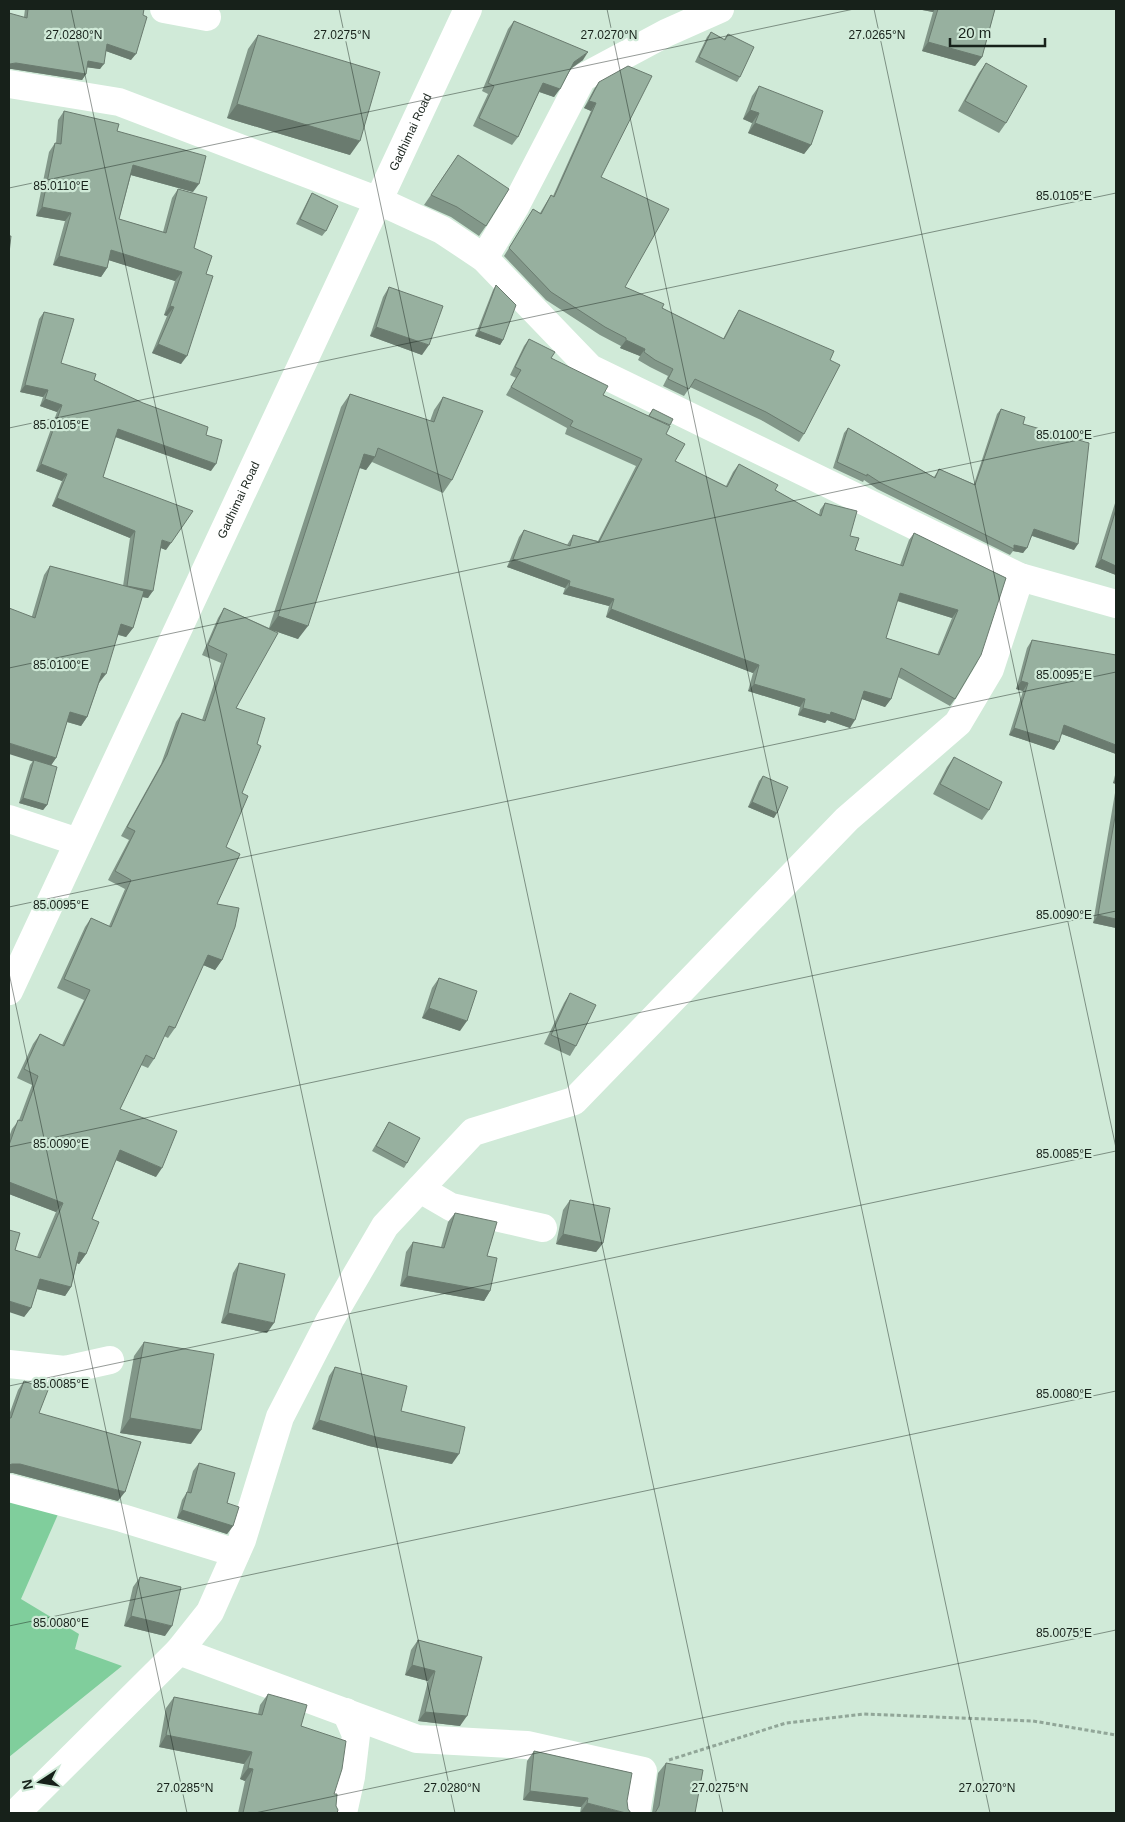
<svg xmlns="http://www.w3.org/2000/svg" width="1125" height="1822" font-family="Arial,sans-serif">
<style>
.green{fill:#80ce9c}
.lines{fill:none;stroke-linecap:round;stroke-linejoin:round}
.path{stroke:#91a698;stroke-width:3;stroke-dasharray:4 2.5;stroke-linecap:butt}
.minor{stroke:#fff;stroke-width:28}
.wall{fill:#829789;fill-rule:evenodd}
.shaded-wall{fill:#6a7b6f}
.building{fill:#97b09f;stroke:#6a7b6f;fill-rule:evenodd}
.ticks{fill:none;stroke:#17211a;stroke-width:1;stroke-opacity:0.45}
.labels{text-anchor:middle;stroke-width:4.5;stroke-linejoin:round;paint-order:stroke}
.street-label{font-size:12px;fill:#17211a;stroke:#d0ead8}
.ticks-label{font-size:12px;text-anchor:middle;fill:#17211a;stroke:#d0ead8;stroke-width:4.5;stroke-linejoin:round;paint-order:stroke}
</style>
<rect width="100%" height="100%" fill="#d0ead8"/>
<path class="green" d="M9 1501 59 1512 21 1599 79 1634 75 1649 122 1666 9 1757Z"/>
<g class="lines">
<path class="path" d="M669 1760 786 1723 864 1714 1033 1721 1116 1735"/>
<g class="minor">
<path d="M164 9 207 17"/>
<path d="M9 84 119 102 379 201 442 230 484 258 590 368 1020 577 1116 604"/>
<path d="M484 258 515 207 582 78 666 33 720 9"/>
<path d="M9 819 78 842"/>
<path id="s1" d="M9 991 468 9"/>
<path d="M420 1189 451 1207 543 1228"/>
<path d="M9 1364 65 1370 110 1360"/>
<path d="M9 1488 122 1518 236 1553"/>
<path d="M179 1651 417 1739 527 1745 643 1771 636 1813"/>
<path d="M16 1813 179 1651 210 1612 242 1540 280 1417 330 1320 385 1226 473 1132 574 1101 847 819 958 723 990 669 1020 577"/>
<path d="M343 1813 351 1777 356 1735 346 1712"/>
</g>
</g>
<path class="wall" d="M25 9H144L131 60 106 51 100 69 87 67 86 74 82 80 12 69 24 17Z
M917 9H995L982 57 975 66 922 51 933 12Z
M514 21 583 60 571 69 554 97 539 92 518 137 512 145 473 126 488 94 482 91 508 29Z
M711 32 724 39 728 34 740 77 737 82 695 62 707 37Z
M258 35 350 155 227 118 248 49Z
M986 63 1006 123 999 133 958 111 979 73Z
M599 82 601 177 625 287 662 308 723 339 734 318 739 310 830 360 804 434 799 442 761 420 690 387 684 396 663 386 668 376 650 367 638 360 640 356 620 348 621 346 600 335 546 300 504 256 533 209 540 213 546 203 551 195 553 196 591 111 584 108 594 89Z
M759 86 811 145 804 154 748 133 752 123 743 119 752 96Z
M64 111 117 131 193 192 131 175 119 219 163 232 172 198 178 189 194 248 206 274 181 364 152 353 167 316 164 315 175 281 109 260 107 268 101 277 53 265 65 221 36 216 49 152 55 143H56L58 120Z
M458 155 486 226 479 236 451 217 424 205Z
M312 193 326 231 322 236 296 224 309 198Z
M496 285 503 340 500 345 475 336 493 290Z
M389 287 422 355 370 336 383 297Z
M44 312 61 363 206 435 211 471 115 437 103 477 166 550 161 548 148 598 142 597 133 628 126 637 118 635 99 683 87 717 81 726 67 722 56 758 51 765 47 805 43 810 19 803 30 765 33 761 32 616 44 575 50 566 123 586 130 538 52 506 62 481 36 471 57 412 40 406 43 397 20 392 39 319Z
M529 339 551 358 603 395 648 416 653 409 666 434 675 461 726 486 733 472 739 464 775 490 819 515 820 510 825 503 850 536 855 550 900 565 909 540 914 533 1006 578 955 699 950 706 898 677 891 699 885 707 862 699 850 728 827 720 825 723 798 715 800 707 748 691 753 673 606 617 609 606 563 594 565 588 507 567 519 537 524 530 567 545 573 535 598 541 636 466 565 434 567 428 506 395 516 378 510 375 524 346ZM897 601 952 618 937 655 886 638Z
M350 394 430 421 434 410 443 397 452 480 443 493 372 462 366 470 359 468 298 639 275 631 236 708 242 793 226 847 217 904 222 960 215 970 203 965 175 1028 168 1038 164 1036 154 1059 148 1068 141 1065 120 1109 156 1177 116 1160 92 1219 86 1254 79 1264 77 1263 71 1287 65 1296 37 1289 31 1308 24 1317 15 1250 37 1257 56 1212 9 1194V1137L12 1129 19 1120 32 1085 17 1078 33 1044 40 1034 62 1045 84 1000 57 988 85 927 91 918 109 926 125 889 108 880 129 840 121 836 161 764 176 722 182 713 202 720 221 663 202 655 218 618 224 608 269 628 341 407Z
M1001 409 1023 424 1074 550 1032 536 1023 553 1013 551 1010 555 877 489 864 480 863 482 833 468 844 433 848 428 934 477 939 469 974 484 997 414Z
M1116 500V575L1095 567Z
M1032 640 1116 754 1062 734 1054 750 1009 735 1023 691 1016 689 1027 648Z
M954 757 989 810 982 820 933 794 947 767Z
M1116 771V784L1113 783Z
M763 776 774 818 748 807 759 781Z
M1116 787V928L1093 923Z
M439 978 460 1031 422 1018 432 988Z
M570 993 576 1046 570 1056 544 1044 564 1003Z
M389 1122 407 1163 404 1168 372 1151Z
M570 1200 603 1243 596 1252 556 1244 563 1210Z
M455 1213 487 1256 490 1291 484 1301 400 1286 406 1252 413 1242 441 1247 448 1222Z
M239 1263 267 1333 221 1323 233 1273Z
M144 1342 191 1444 120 1433 134 1356Z
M335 1367 401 1411 452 1464 369 1446 312 1429 329 1376Z
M24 1381 39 1413 118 1501 13 1473H9V1415L18 1390Z
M199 1463 227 1503 233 1526 227 1534 177 1518 182 1500 187 1492 193 1471Z
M140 1577 165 1636 124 1626 133 1587Z
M418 1640 482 1657 460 1726 418 1721 428 1681 405 1675 411 1650Z
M268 1694 301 1726 334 1794 337 1813H238L245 1781 240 1779 244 1764 159 1747 166 1708 174 1697 258 1714 260 1705Z
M534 1751 632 1773 580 1813 581 1807 523 1800 527 1761Z
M666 1763 695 1813H652L658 1773Z"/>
<path class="shaded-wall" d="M917 9H935L933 12Z
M928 42 982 57 975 66 922 51Z
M107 44 136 54 131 60 103 50Z
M588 52 583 60 568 70 574 62Z
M88 61 104 64 100 69 84 67Z
M16 63 86 74 82 80 12 69H9V64Z
M543 83 560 89 554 97 537 91Z
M589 101 596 103 591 111 584 108Z
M237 104 360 141 350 155 227 118Z
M750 110 759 113 752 123 743 119Z
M755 123 811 145 804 154 748 133Z
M133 165 199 184 193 192 127 174Z
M42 207 71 213 65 221 36 216Z
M111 250 182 272 175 281 105 259Z
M59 256 107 268 101 277 53 265Z
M170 306 174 307 167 316 164 315Z
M376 327 429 345 422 355 370 336Z
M479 331 503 340 500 345 475 336Z
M626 340 645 349 640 356 620 348Z
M158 344 187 356 181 364 152 353Z
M25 385 48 390 43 397 20 392Z
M45 399 62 405 57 412 40 406Z
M118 429 216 464 211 471 113 436Z
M364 454 375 457 366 470 355 466Z
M41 464 67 474 62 481 36 471Z
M57 498 135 531 130 538 52 506Z
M1034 529 1078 544 1074 550 1030 535Z
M162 540 171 543 166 550 158 547Z
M1014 545 1027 548 1023 553 1013 551Z
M513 559 570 581 565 588 507 567Z
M1101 559 1116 566V575L1095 567Z
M127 586 153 591 148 598 122 593Z
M569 586 614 599 609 606 563 594Z
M900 593 958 610 952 618 895 600Z
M611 609 759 665 753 673 606 617Z
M278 616 308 626 298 639 269 629Z
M121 624 133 628 126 637 114 633Z
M102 673 106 674 99 683 96 682Z
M1021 681 1028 683 1023 691 1016 689Z
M754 684 805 699 800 707 748 691Z
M864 691 891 699 885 707 859 698Z
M803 708 831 712 855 720 850 728 827 720 825 723 798 715Z
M70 712 87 717 81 726 64 721Z
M1064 725 1116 745V754L1059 733Z
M1014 728 1059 742 1054 750 1009 735Z
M9 743 56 758 50 767 9 754Z
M1116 778V784L1113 783Z
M23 798 47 805 43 810 19 803Z
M752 802 777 813 774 818 748 807Z
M1098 915 1116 919V928L1093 923Z
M208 955 222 960 215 970 201 964Z
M429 1008 467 1021 460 1031 422 1018Z
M120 1150 162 1168 156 1177 113 1159Z
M9 1182 63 1203 56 1212 9 1194Z
M563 1234 603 1243 596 1252 556 1244Z
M79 1252 86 1254 79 1264 72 1261Z
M407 1276 490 1291 484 1301 400 1286Z
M40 1279 71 1287 65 1296 33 1288Z
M9 1301 31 1308 24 1317 9 1312Z
M228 1313 274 1323 267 1333 221 1323Z
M130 1418 201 1430 191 1444 120 1433Z
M319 1420 459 1454 452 1464 369 1446 312 1429Z
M12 1464H20L125 1492 118 1501 13 1473H9V1465Z
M182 1510 233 1526 227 1534 177 1518Z
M131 1616 172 1626 165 1636 124 1626Z
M412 1665 435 1671 428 1681 405 1675Z
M425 1712 467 1716 460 1726 418 1721Z
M166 1735 252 1752 244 1764 159 1747Z
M248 1768 253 1769 245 1781 240 1779Z
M530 1791 588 1798 581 1807 523 1800Z
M587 1803 626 1813H580Z"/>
<path class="building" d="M28 9H144L143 15 147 17 136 54 107 44 104 64 88 61 86 74 16 63 9 64V13L27 18Z
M938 9H995L982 57 928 42Z
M514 21 588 52 574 62 560 89 543 83 518 137 479 118 494 86 488 83Z
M711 32 725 40 728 34 754 47 740 77 699 57Z
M258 35 380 72 360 141 237 104Z
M986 63 1027 86 1006 123 965 101Z
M628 66 652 76 601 177 669 209 625 287 664 304 662 308 724 339 739 310 834 351 830 360 840 365 804 434 766 412 695 379 689 389 668 379 673 369 655 360 644 352 645 349 626 340V338L605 327 551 292 509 248 533 209 541 214 551 195 554 197 596 103 589 101 599 82Z
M759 86 823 111 811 145 755 123 759 113 750 110Z
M64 111 119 124 117 131 206 156 199 184 133 165 119 219 166 233 178 189 207 197 194 248 212 256 206 274 213 276 187 356 158 344 174 307 170 306 182 272 111 250 107 268 59 256 71 213 42 207 55 143 61 144Z
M458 155 509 189 486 226 457 207 431 195Z
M312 193 338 206 326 231 300 219Z
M9 236H11L9 253Z
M496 285 516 305 503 340 479 331Z
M389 287 443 306 429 345 376 327Z
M44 312 74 319 61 363 96 374 94 380 143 403 208 427 206 435 222 440 216 464 118 429 103 477 193 511 171 543 162 540 153 591 127 586 135 531 57 498 67 474 41 464 62 405 45 399 48 390 25 385Z
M529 339 555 352 551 358 608 386 603 395 670 426 666 434 685 444 675 461 727 487 739 464 778 485 775 490 821 516 825 503 857 511 850 536 859 538 855 550 903 566 914 533 1006 578 981 655 955 699 901 668 891 699 864 691 855 720 831 712 830 715 803 708 805 699 754 684 759 665 611 609 614 599 569 586 570 581 513 559 524 530 570 546 573 535 599 542 642 459 570 426 573 421 511 387 521 370 515 367ZM900 593 958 610 939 655 886 638Z
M350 394 434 422 443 397 483 411 452 480 378 448 375 457 364 454 308 626 278 616Z
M653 409 673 419 670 425 649 416Z
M1001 409 1025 417 1023 424 1089 443 1078 544 1034 529 1027 548 1014 545V549L881 483 867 474V476L837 462 848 428 935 478 939 469 975 485Z
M1116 509V566L1101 559Z
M50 566 144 591 133 628 121 624 106 674 102 673 87 717 70 712 56 758 9 743V608L35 618Z
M224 608 278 633 236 708 265 718 257 744 261 746 242 793 248 796 226 847 240 854 217 904 239 908 235 927 222 960 208 955 175 1028 169 1026 154 1059 146 1055 120 1109 177 1131 162 1168 120 1150 92 1219 99 1222 86 1254 79 1252 71 1287 40 1279 31 1308 9 1301V1230L20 1233 15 1250 40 1258 63 1203 9 1182V1145L18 1120 22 1121 38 1076 24 1069 40 1034 64 1046 90 990 64 979 91 918 111 927 131 880 115 871 135 831 127 827 167 755 182 713 205 721 227 654 208 645Z
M1032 640 1116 655V745L1064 725 1059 742 1014 728 1028 683 1021 681Z
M954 757 1002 782 989 810 940 784Z
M34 760 57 767 47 805 23 798Z
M763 776 788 787 777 813 752 802Z
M1116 811V919L1098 915Z
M439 978 477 991 467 1021 429 1008Z
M570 993 596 1005 576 1046 551 1035Z
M389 1122 420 1138 407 1163 376 1146Z
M570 1200 610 1208 603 1243 563 1234Z
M455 1213 497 1222 487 1256 497 1258 490 1291 407 1276 413 1242 444 1248Z
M239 1263 285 1274 274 1323 228 1313Z
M144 1342 214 1354 201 1430 130 1418Z
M335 1367 407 1386 401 1411 465 1427 459 1454 376 1437 319 1420Z
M24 1381 48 1390 39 1413 141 1442 125 1492 20 1464H12L9 1465V1418H11Z
M199 1463 235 1473 227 1503 239 1507 233 1526 182 1510 187 1492 191 1493Z
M140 1577 181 1587 172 1626 131 1616Z
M418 1640 482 1657 467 1716 425 1712 435 1671 412 1665Z
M268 1694 307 1705 301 1726 346 1741 342 1769 334 1794H337L336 1806 338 1810 337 1813H243L253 1769 248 1768 252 1752 166 1735 174 1697 262 1715Z
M534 1751 632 1773 627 1801 628 1809 631 1813H626L587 1803 588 1798 530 1791Z
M666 1763 703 1770 695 1813H654H655L659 1806Z"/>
<path class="ticks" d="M71 9 455 1813M339 9 723 1813M607 9 990 1813M874 9 1116 1148M9 188 854 9M9 428 1116 193M9 668 1116 432M9 907 1116 672M9 973 187 1813M9 1147 1116 911M9 1386 1116 1151M9 1626 1116 1391M255 1813 1116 1630"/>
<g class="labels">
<g class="street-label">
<text dy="4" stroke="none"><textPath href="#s1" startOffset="948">Gadhimai Road</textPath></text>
<text dy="4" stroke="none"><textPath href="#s1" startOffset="542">Gadhimai Road</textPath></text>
</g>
</g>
<g class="ticks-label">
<text x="74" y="39">27.0280°N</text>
<text x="342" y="39">27.0275°N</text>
<text x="609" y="39">27.0270°N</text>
<text x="877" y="39">27.0265°N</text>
<text x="61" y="190">85.0110°E</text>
<text x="1064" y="200">85.0105°E</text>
<text x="61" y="429">85.0105°E</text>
<text x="1064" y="439">85.0100°E</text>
<text x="61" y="669">85.0100°E</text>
<text x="1064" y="679">85.0095°E</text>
<text x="61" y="909">85.0095°E</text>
<text x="1064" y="919">85.0090°E</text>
<text x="61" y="1148">85.0090°E</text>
<text x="1064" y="1158">85.0085°E</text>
<text x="61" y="1388">85.0085°E</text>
<text x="1064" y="1398">85.0080°E</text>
<text x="61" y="1627">85.0080°E</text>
<text x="1064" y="1637">85.0075°E</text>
<text x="185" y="1792">27.0285°N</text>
<text x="452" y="1792">27.0280°N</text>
<text x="720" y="1792">27.0275°N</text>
<text x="987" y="1792">27.0270°N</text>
</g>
<rect width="1125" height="1822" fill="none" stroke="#17211a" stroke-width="20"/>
<g transform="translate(40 1782) rotate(258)" stroke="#d0ead8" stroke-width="4" paint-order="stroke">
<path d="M0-4L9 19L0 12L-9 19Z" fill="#17211a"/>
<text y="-8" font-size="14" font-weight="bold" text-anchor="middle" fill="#17211a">N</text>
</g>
<path d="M950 38v8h95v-8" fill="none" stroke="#17211a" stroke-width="2.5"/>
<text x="958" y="38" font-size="15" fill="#17211a" stroke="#d0ead8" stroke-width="4" paint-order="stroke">20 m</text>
</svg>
